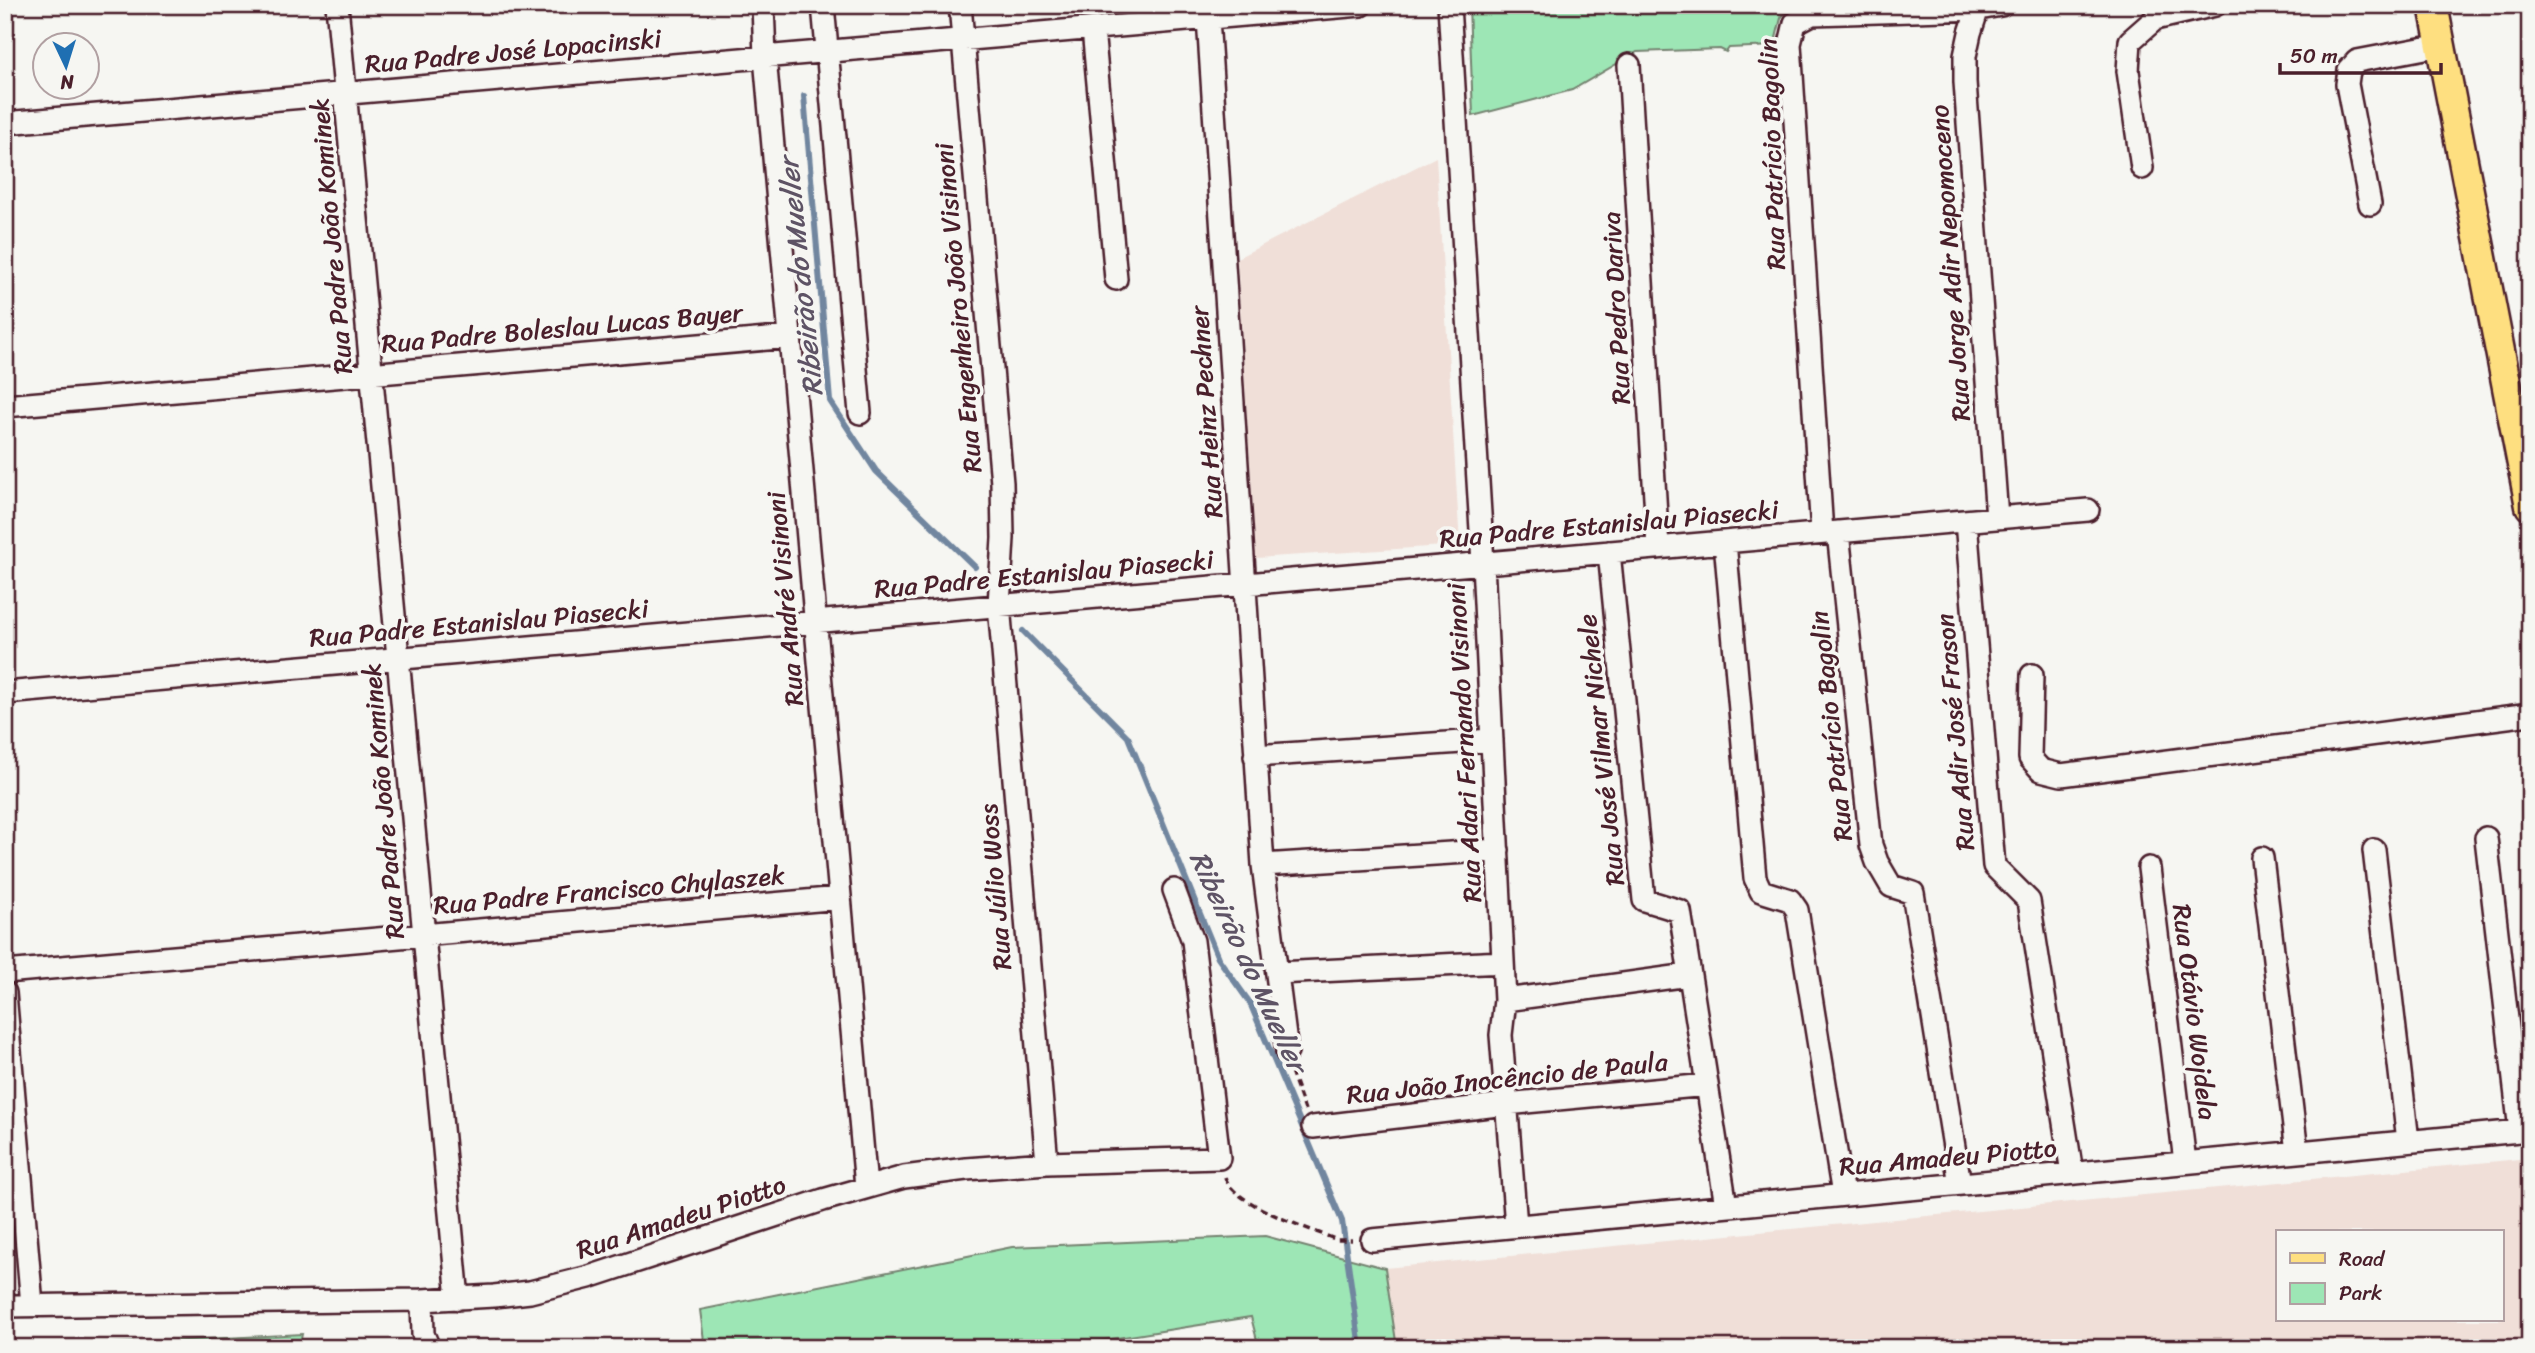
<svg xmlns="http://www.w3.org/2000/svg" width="2535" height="1353" font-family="Sriracha,sans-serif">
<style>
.built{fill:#f0dfd8;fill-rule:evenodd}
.green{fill:#9de6b5;stroke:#748270;stroke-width:2}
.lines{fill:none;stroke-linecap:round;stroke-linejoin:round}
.stream{stroke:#71869f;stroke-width:6}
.minor-casing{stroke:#4a1f2b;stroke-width:26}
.major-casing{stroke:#4a1f2b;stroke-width:33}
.path{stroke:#4a1f2b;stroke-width:3.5;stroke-dasharray:7 5;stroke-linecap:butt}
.minor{stroke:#f6f6f2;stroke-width:21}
.major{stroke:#fedf80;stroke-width:28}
.labels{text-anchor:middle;stroke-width:7;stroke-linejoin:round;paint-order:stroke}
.street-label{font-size:26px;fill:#4a1f2b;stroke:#f6f6f2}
.water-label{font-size:28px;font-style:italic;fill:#5e5365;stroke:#f6f6f2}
</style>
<rect width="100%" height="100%" fill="#f6f6f2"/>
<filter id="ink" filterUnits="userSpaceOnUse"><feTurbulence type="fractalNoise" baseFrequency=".0143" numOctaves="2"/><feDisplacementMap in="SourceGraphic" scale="14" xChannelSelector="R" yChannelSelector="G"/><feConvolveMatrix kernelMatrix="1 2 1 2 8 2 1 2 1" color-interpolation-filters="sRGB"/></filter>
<g filter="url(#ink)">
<path class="built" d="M1436 157 1460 545 1256 558 1237 258Z
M2530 1158V1348H1397L1385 1268ZM2278 1232H2502V1320H2278Z"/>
<path class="green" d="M1469 5H1791L1781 18 1774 46 1729 48 1726 52 1720 49 1637 52 1572 90 1473 116Z
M1265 1236 1385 1268 1397 1348H1259L1251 1317 1072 1345V1348H705L700 1310 1012 1247Z
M302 1334 299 1348H31Z"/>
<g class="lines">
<path class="stream" d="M799 5V8
M804 96 830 401 876 471 975 567
M1023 631 1128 737 1218 958 1250 1003 1342 1221 1360 1348"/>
<defs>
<path id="minor" d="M337 5 458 1299
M763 5 765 57 866 1187
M823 5 860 413
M960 5 1002 483 1003 538 999 605 1047 1163
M1449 5 1483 563 1505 1000 1501 1035 1516 1226
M1979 5 1970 33 1965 56V82L1997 518
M1208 18 1263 865 1287 1052
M1093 29 1116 279
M1629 65 1658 548
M5 123 1361 5
M2142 168 2128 71 2130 41 2155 19 2215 5
M2370 204 2347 84 2349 70 2357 61 2441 45
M5 406 790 337
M1966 521 1994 866 2029 901 2072 1173
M1838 532 1871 845 1877 862 1891 886 1913 893 1960 1184
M1822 533 1790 44 1795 23 1812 14 1979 9 2001 5
M1725 542 1755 878 1761 891 1790 900 1797 910 1843 1195
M1609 552 1644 900 1680 911 1726 1206
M2032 675 2030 758 2041 770 2061 775 2530 714
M5 693 2088 510
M1255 756 1492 740
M2486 838 2520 1131
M2374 850 2408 1141
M2262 858 2297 1152
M1263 865 1498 850
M2149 868 2185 1162
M5 972 840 898
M1277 973 1503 962
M5 993 32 1305
M1505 1000 1689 975
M1313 1127 1506 1104 1707 1085
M1372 1240 2530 1130
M422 1300 423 1334 429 1348
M5 1306 422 1300 494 1296 530 1292 589 1277 823 1200 904 1177 966 1169 1047 1163 1219 1158 1193 941 1174 890"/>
<path id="major" d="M2433 5 2530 506"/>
</defs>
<use href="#minor" class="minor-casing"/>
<use href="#major" class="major-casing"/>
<path class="path" d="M1291 1071 1305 1110
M1225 1177C1233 1205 1311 1229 1337 1240H1352"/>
<use href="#minor" class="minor"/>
<use href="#major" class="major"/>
</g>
</g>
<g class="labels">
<g class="street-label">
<text transform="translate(513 51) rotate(-5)" y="9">Rua Padre José Lopacinski</text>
<text transform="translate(1772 154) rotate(-92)" y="9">Rua Patrício Bagolin</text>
<text transform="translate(331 236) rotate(-95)" y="9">Rua Padre João Kominek</text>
<text transform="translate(1950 263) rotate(-94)" y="9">Rua Jorge Adir Nepomoceno</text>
<text transform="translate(958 308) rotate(-95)" y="9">Rua Engenheiro João Visinoni</text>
<text transform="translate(1616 308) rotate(-93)" y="9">Rua Pedro Dariva</text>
<text transform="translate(562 328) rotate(-5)" y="9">Rua Padre Boleslau Lucas Bayer</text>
<text transform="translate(1206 412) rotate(-94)" y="9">Rua Heinz Pechner</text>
<text transform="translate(1609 524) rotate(-5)" y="9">Rua Padre Estanislau Piasecki</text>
<text transform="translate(1044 574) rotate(-5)" y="9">Rua Padre Estanislau Piasecki</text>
<text transform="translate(785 599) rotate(-95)" y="9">Rua André Visinoni</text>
<text transform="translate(479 623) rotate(-5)" y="9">Rua Padre Estanislau Piasecki</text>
<text transform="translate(1831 726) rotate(-96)" y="9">Rua Patrício Bagolin</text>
<text transform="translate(1955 732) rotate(-95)" y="9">Rua Adir José Frason</text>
<text transform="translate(1464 743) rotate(-93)" y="9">Rua Adari Fernando Visinoni</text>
<text transform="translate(1601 750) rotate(-96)" y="9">Rua José Vilmar Nichele</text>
<text transform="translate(383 801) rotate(-95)" y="9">Rua Padre João Kominek</text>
<text transform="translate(995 887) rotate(-95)" y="9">Rua Júlio Woss</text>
<text transform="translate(609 890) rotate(-5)" y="9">Rua Padre Francisco Chylaszek</text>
<text transform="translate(2195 1012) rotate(83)" y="9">Rua Otávio Wojdela</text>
<text transform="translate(1507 1078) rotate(-6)" y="9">Rua João Inocêncio de Paula</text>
<text transform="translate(1948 1157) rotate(-5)" y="9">Rua Amadeu Piotto</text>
<text transform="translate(681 1217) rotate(-18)" y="9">Rua Amadeu Piotto</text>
</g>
<g class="water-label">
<text transform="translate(800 277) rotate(-96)" y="10">Ribeirão do Mueller</text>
<text transform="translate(1249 961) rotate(65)" y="10">Ribeirão do Mueller</text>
</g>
</g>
<rect width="2535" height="1353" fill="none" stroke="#f6f6f2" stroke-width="28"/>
<rect x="14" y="14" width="2507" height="1325" fill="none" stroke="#4a1f2b" stroke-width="2.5" filter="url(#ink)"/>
<rect x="2276" y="1230" width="228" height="91" fill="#f6f6f2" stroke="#b1a0a2" stroke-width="2"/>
<rect x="2290" y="1253" width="35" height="10" fill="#fedf80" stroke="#b1a0a2" stroke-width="2"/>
<text x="2339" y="1266" font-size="21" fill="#4a1f2b">Road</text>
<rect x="2290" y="1283" width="35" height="21" fill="#9de6b5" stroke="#b1a0a2" stroke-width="2"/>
<text x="2339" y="1300" font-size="21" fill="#4a1f2b">Park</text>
<g transform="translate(66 66) rotate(176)"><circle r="33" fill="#f6f6f2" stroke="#b1a0a2" stroke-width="2"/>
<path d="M0-5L12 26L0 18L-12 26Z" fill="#1f6fb2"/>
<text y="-10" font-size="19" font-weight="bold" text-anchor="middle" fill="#4a1f2b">N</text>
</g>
<path d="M2280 63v10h161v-10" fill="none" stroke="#4a1f2b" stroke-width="3.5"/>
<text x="2290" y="63" font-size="21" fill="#4a1f2b" stroke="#f6f6f2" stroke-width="5" paint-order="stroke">50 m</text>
</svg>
